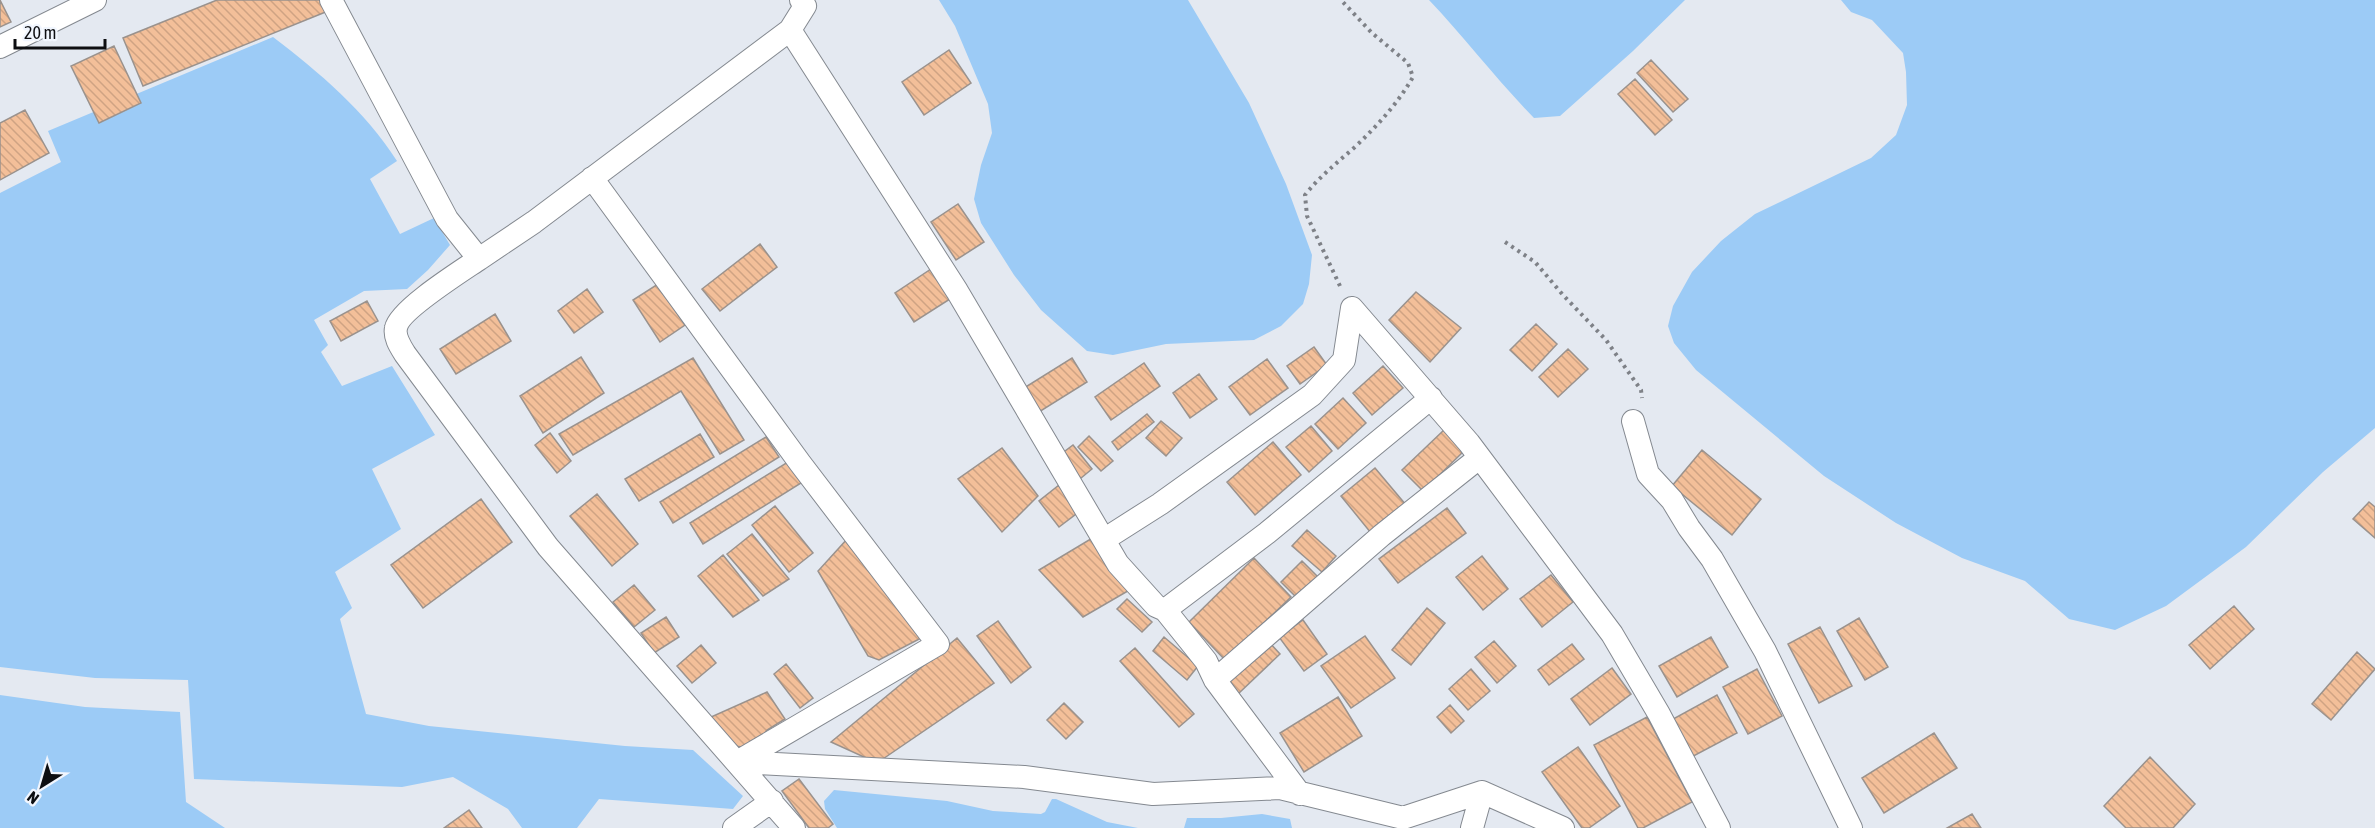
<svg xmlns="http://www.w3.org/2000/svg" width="2375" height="828" font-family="'Asap Condensed',sans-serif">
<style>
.water{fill:#9ccbf6}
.building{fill:url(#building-back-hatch);stroke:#9a928d;stroke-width:1.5}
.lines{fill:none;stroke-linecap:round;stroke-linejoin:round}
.minor-casing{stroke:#848990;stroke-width:24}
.path{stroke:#7e8187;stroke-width:4;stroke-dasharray:3 4.5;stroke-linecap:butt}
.minor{stroke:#fff;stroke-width:22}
</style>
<defs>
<pattern id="building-back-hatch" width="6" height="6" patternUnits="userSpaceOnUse" patternTransform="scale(1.5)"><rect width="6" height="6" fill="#f3bf99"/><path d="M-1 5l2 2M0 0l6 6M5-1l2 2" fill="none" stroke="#cfa383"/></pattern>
</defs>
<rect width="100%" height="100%" fill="#e4e9f1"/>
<path class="water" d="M939 0H1188L1249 103 1286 184 1312 255 1309 284 1303 304 1281 326 1254 340 1166 344 1113 355 1087 351 1041 310 1014 275 981 223 974 199 981 165 992 133 988 104 955 26Z
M1429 0H1685L1633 51 1560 116 1534 118C1497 80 1465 38 1429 0Z
M1841 0H2375V428L2323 472 2246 547 2166 606 2115 630 2069 619 2025 581 1962 558 1896 523 1824 476 1696 370 1674 343 1668 326 1673 306 1692 272 1721 241 1755 214 1871 158 1896 135 1907 105 1906 72 1903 53 1872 20 1851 12Z
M273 37C320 73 365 111 397 161L370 179 400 234 434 218 450 245 428 270 407 289 364 291 314 320 328 345 321 352 342 386 392 366 435 435 372 469 401 529 335 572 352 608 340 619 366 714 429 726 625 746 693 750 743 796 733 809 599 799 577 828H522L508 809 453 777 402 787 194 779 188 680 95 678 0 667V193L61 162 48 131Z
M0 695 85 707 180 712 186 802 225 828H0Z
M834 790 947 801 993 811 1041 814 1045 812 1052 799H1056L1107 822 1138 828H837L825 809 824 801Z
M1262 814 1290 819 1292 828H1184L1187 818H1221Z"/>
<path class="building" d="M0 0 11 22 0 27Z
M217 0H324L328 11 143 86 123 38Z
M114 46 141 103 99 123 71 66Z
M949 50 971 83 924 115 902 82Z
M1651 60 1688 99 1673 112 1637 73Z
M1635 79 1672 120 1655 135 1618 94Z
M25 110 49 153 0 180V123Z
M958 204 984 242 956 260 931 222Z
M760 244 777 267 720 311 702 289Z
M931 269 950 299 914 322 895 293Z
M658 284 685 325 660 342 633 300Z
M587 289 603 312 574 333 558 311Z
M1416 292 1461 328 1430 362 1389 320Z
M367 301 378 321 341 341 330 321Z
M495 314 511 341 456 374 440 349Z
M1536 324 1557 344 1532 371 1510 350Z
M1314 347 1327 365 1300 384 1287 366Z
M1568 349 1588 369 1558 397 1539 377Z
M581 357 604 393 543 433 520 396Z
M693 358 744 440 720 454 681 391 573 455 559 434Z
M1072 358 1087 382 1039 412 1024 388Z
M1267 359 1288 388 1250 415 1229 387Z
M1144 363 1160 386 1111 420 1095 397Z
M1383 366 1403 388 1372 415 1353 393Z
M1199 374 1217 399 1190 418 1173 393Z
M1343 398 1366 423 1338 449 1315 424Z
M1147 414 1154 422 1118 450 1112 442Z
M1161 421 1182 438 1166 456 1146 438Z
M1311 426 1332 451 1309 472 1286 447Z
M1445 429 1465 450 1423 491 1402 470Z
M550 433 571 461 557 473 535 445Z
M700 434 714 457 639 501 625 479Z
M1089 436 1113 461 1101 471 1078 447Z
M766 437 779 457 673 523 660 502Z
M1273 442 1301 475 1255 515 1227 482Z
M1073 445 1092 469 1075 483 1056 458Z
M1002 448 1038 496 1002 532 958 479Z
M1702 450 1761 499 1732 535 1672 486Z
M796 457 809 478 703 544 690 523Z
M1375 468 1406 505 1371 533 1341 496Z
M1059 485 1080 511 1059 527 1039 501Z
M597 494 638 544 612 566 570 516Z
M481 499 512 542 423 608 391 565Z
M2369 502 2375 507V538L2353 519Z
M775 506 813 553 789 572 752 525Z
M1447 508 1466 533 1398 583 1379 559Z
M1307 530 1336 556 1322 572 1292 546Z
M752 534 789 579 763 596 727 554Z
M849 537 925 636 879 660 868 656 818 571Z
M1094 537 1133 588 1083 617 1039 570Z
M723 555 759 600 733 617 698 576Z
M1482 556 1508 589 1483 610 1456 577Z
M1254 558 1291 597 1225 660 1189 622Z
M1302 561 1321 580 1300 601 1281 582Z
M1551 575 1573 602 1542 627 1520 599Z
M634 585 655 610 634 627 613 602Z
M1127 599 1152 622 1142 632 1117 609Z
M2234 606 2254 629 2210 669 2189 645Z
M1427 608 1445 623 1411 665 1392 650Z
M666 617 679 637 654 653 641 633Z
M1859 618 1888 667 1865 680 1837 631Z
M1303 620 1327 654 1304 671 1279 637Z
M998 621 1031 667 1011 683 977 636Z
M1820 627 1852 686 1819 703 1788 644Z
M1365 636 1395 678 1351 708 1321 666Z
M1164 637 1198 666 1187 680 1153 651Z
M1711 637 1728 667 1677 697 1659 666Z
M957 638 994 683 877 763 831 742Z
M1268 641 1280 654 1237 695 1225 682Z
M1494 641 1516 666 1497 683 1475 657Z
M1572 644 1584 659 1549 685 1538 670Z
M701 645 716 663 692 683 677 666Z
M1135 648 1194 714 1179 727 1120 661Z
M2357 652 2375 669 2331 720 2312 704Z
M786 664 813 698 800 708 774 674Z
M1612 668 1631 694 1590 725 1571 699Z
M1471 669 1490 691 1468 710 1449 689Z
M1757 669 1782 716 1748 734 1723 687Z
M767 692 785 719 767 730 753 748 733 746 711 717Z
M1717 695 1737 733 1684 761 1664 724Z
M1338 697 1362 736 1304 772 1280 733Z
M1064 703 1083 722 1066 739 1047 720Z
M1450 705 1464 721 1451 733 1437 717Z
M1647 717 1692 802 1643 828H1638L1594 745Z
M1934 733 1957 768 1884 813 1862 778Z
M1578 747 1620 806 1589 828H1582L1542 772Z
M2150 757 2195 804 2173 828H2126L2104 806Z
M799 779 833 824 828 828H809L782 791Z
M469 810 482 828H444Z
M1972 814 1981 828H1947Z"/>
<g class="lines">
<defs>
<path id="minor" d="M331 0 447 219 479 259C463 270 399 310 396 328 394 337 400 346 405 354L548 547 794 828
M790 30 805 6 801 0
M0 47 95 0
M592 178 800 463 938 644 737 762
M479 259 534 222 790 30 957 291 1118 564 1156 606 1165 610 1206 661 1215 680 1300 794
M1352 308 1469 443 1612 634 1659 714 1719 828
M1633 421 1648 474 1672 500 1689 528 1712 559 1765 651 1851 828
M1105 539 1160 504 1312 395 1344 360 1352 308
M1165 610 1267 533 1431 398
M1215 680 1382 535 1479 458
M737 762 1024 777 1153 794 1280 788 1403 818 1482 792 1563 828
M734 828 772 801
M1472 828 1482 792"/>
</defs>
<use href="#minor" class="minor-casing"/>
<path class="path" d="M1505 242 1535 262 1563 295 1606 340 1641 390 1642 398
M1340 286 1307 216 1305 195C1320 176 1338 162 1356 146 1378 125 1398 103 1413 77L1408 63 1372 33 1341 0"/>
<use href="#minor" class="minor"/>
</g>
<g transform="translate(42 786) rotate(217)" stroke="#f1f6fe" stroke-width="4.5" paint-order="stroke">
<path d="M0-4.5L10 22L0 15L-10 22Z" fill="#0d0e11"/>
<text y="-9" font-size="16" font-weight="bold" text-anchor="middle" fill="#0d0e11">N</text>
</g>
<path d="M15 39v9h90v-9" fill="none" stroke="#0d0e11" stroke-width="3"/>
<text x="24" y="39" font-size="18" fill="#0d0e11" stroke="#f1f6fe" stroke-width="4.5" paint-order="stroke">20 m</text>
</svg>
